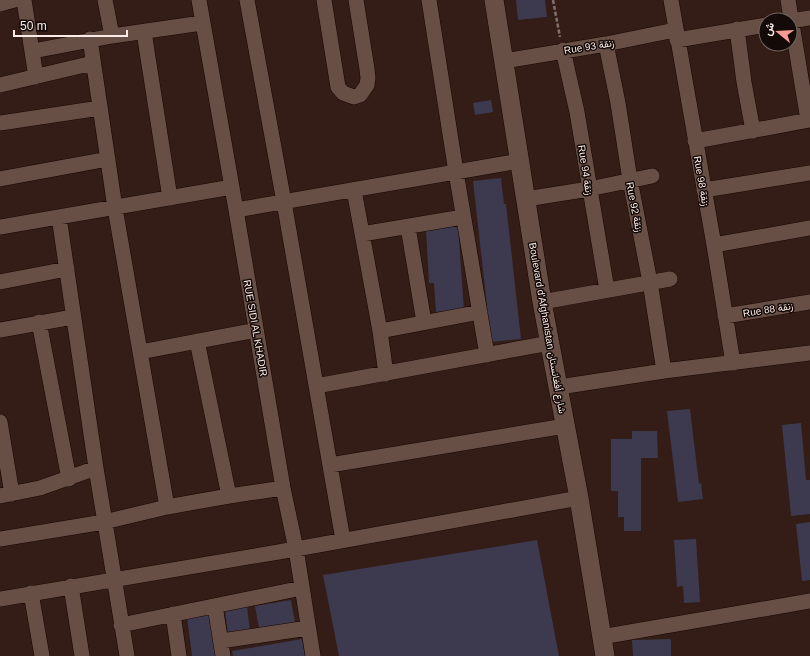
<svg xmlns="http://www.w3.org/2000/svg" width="810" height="656" font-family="Arial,Vazirmatn,sans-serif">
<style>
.building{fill:#3d394e}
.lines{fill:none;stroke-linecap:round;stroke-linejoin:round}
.minor-casing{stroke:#190703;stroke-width:16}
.tertiary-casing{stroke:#190703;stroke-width:20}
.path{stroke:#84716b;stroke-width:2.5;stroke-dasharray:4 2;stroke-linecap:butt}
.minor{stroke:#674f46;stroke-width:15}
.tertiary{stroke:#674f46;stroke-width:19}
.labels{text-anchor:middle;stroke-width:3;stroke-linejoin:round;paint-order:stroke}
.street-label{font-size:10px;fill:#fbece7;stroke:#140a07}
</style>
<rect width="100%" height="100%" fill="#331d16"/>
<path class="building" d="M516 0H545L547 17 518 20Z
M491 100 493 112 475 115 473 103Z
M501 178 504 204H506L521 339 491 342 473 181Z
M447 226H458L464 310 436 312 434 283H429L426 230 447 228Z
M690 409 699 484 701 483 703 499 678 502 667 411Z
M801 423 806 480H810V514L791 516 782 425Z
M632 431H657L658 458H641V531H624V517H618V491H611V439H632Z
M810 522V580L802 581 796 524Z
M696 539 700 602 684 603 683 586 677 587 674 540Z
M537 540 559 656H339L323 575Z
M291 600 295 622 259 628 255 606Z
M247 606 250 631 228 634 225 610Z
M212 613 218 656H192L187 617Z
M302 639 305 656H233L232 651Z
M671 639V656H633L632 640Z"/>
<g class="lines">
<defs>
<path id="minor" d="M24 0 36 77
M105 0 112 36
M199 0 236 210 283 488 296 549 313 656
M247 0 284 202 343 540
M324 0 338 87 343 93 354 97 360 95 367 85 368 78 367 69 356 0
M429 0 456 172 487 355
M671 0 714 245 733 363
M788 0 808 120
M0 4 14 0
M790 21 810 18
M737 29 744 82 753 131
M144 32 170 198
M90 39 115 208 167 507
M677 40 766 25
M606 44 618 103 630 180 650 282 664 371
M563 50 577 112 607 290
M33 51 112 36 202 23
M504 61 606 44 675 30
M0 85 93 63
M0 123 100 108
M695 141 810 120
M0 179 108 159
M354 190 380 331 386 374
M704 190 810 173
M526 199 589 189 652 176
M236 210 519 161
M59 217 96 468 127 656
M0 227 232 187
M408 227 424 322
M362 234 463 217
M714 245 810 228
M0 282 67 269
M542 302 670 279
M725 316 810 302
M39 322 69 479
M0 330 73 317
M380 331 480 312
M197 341 229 496
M140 352 256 330
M316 386 550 343
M559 387 664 371 810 353
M0 422 12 494
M330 465 565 426
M0 496 40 488 96 468
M0 539 104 522 167 507 229 496 283 488
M71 586 82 656
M31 593 42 656
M0 599 296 549 579 498
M215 606 223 656
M173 614 179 656
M121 625 302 588
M601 637 810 601
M221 641 308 628"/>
<path id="tertiary" d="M494 0 542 302 579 498 605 656"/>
</defs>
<use href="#minor" class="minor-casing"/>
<use href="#tertiary" class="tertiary-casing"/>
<path class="path" d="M553 0 560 37"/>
<use href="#minor" class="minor"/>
<use href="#tertiary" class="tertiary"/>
</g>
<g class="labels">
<g class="street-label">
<text transform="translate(589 46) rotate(-9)" y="4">Rue 93 زنقة</text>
<text transform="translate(586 170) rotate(81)" y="4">Rue 94 زنقة</text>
<text transform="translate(702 181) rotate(80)" y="4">Rue 98 زنقة</text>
<text transform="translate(635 207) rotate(79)" y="4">Rue 92 زنقة</text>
<text transform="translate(768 309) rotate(-9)" y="4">Rue 88 زنقة</text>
<text transform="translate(256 328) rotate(80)" y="4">RUE SIDI AL KHADIR</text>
<text transform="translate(548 328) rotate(80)" y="4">Boulevard d'Afghanistan شارع أفغانستان</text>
</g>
</g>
<g transform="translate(778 32) rotate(288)"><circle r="19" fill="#140a07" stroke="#706461"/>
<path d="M0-3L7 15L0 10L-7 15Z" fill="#f59c96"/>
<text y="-6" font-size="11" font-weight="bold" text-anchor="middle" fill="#fbece7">ش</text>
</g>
<path d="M14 30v6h113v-6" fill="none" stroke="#fbece7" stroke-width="2"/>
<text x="20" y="30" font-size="12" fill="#fbece7" stroke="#140a07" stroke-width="3" paint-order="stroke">50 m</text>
</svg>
